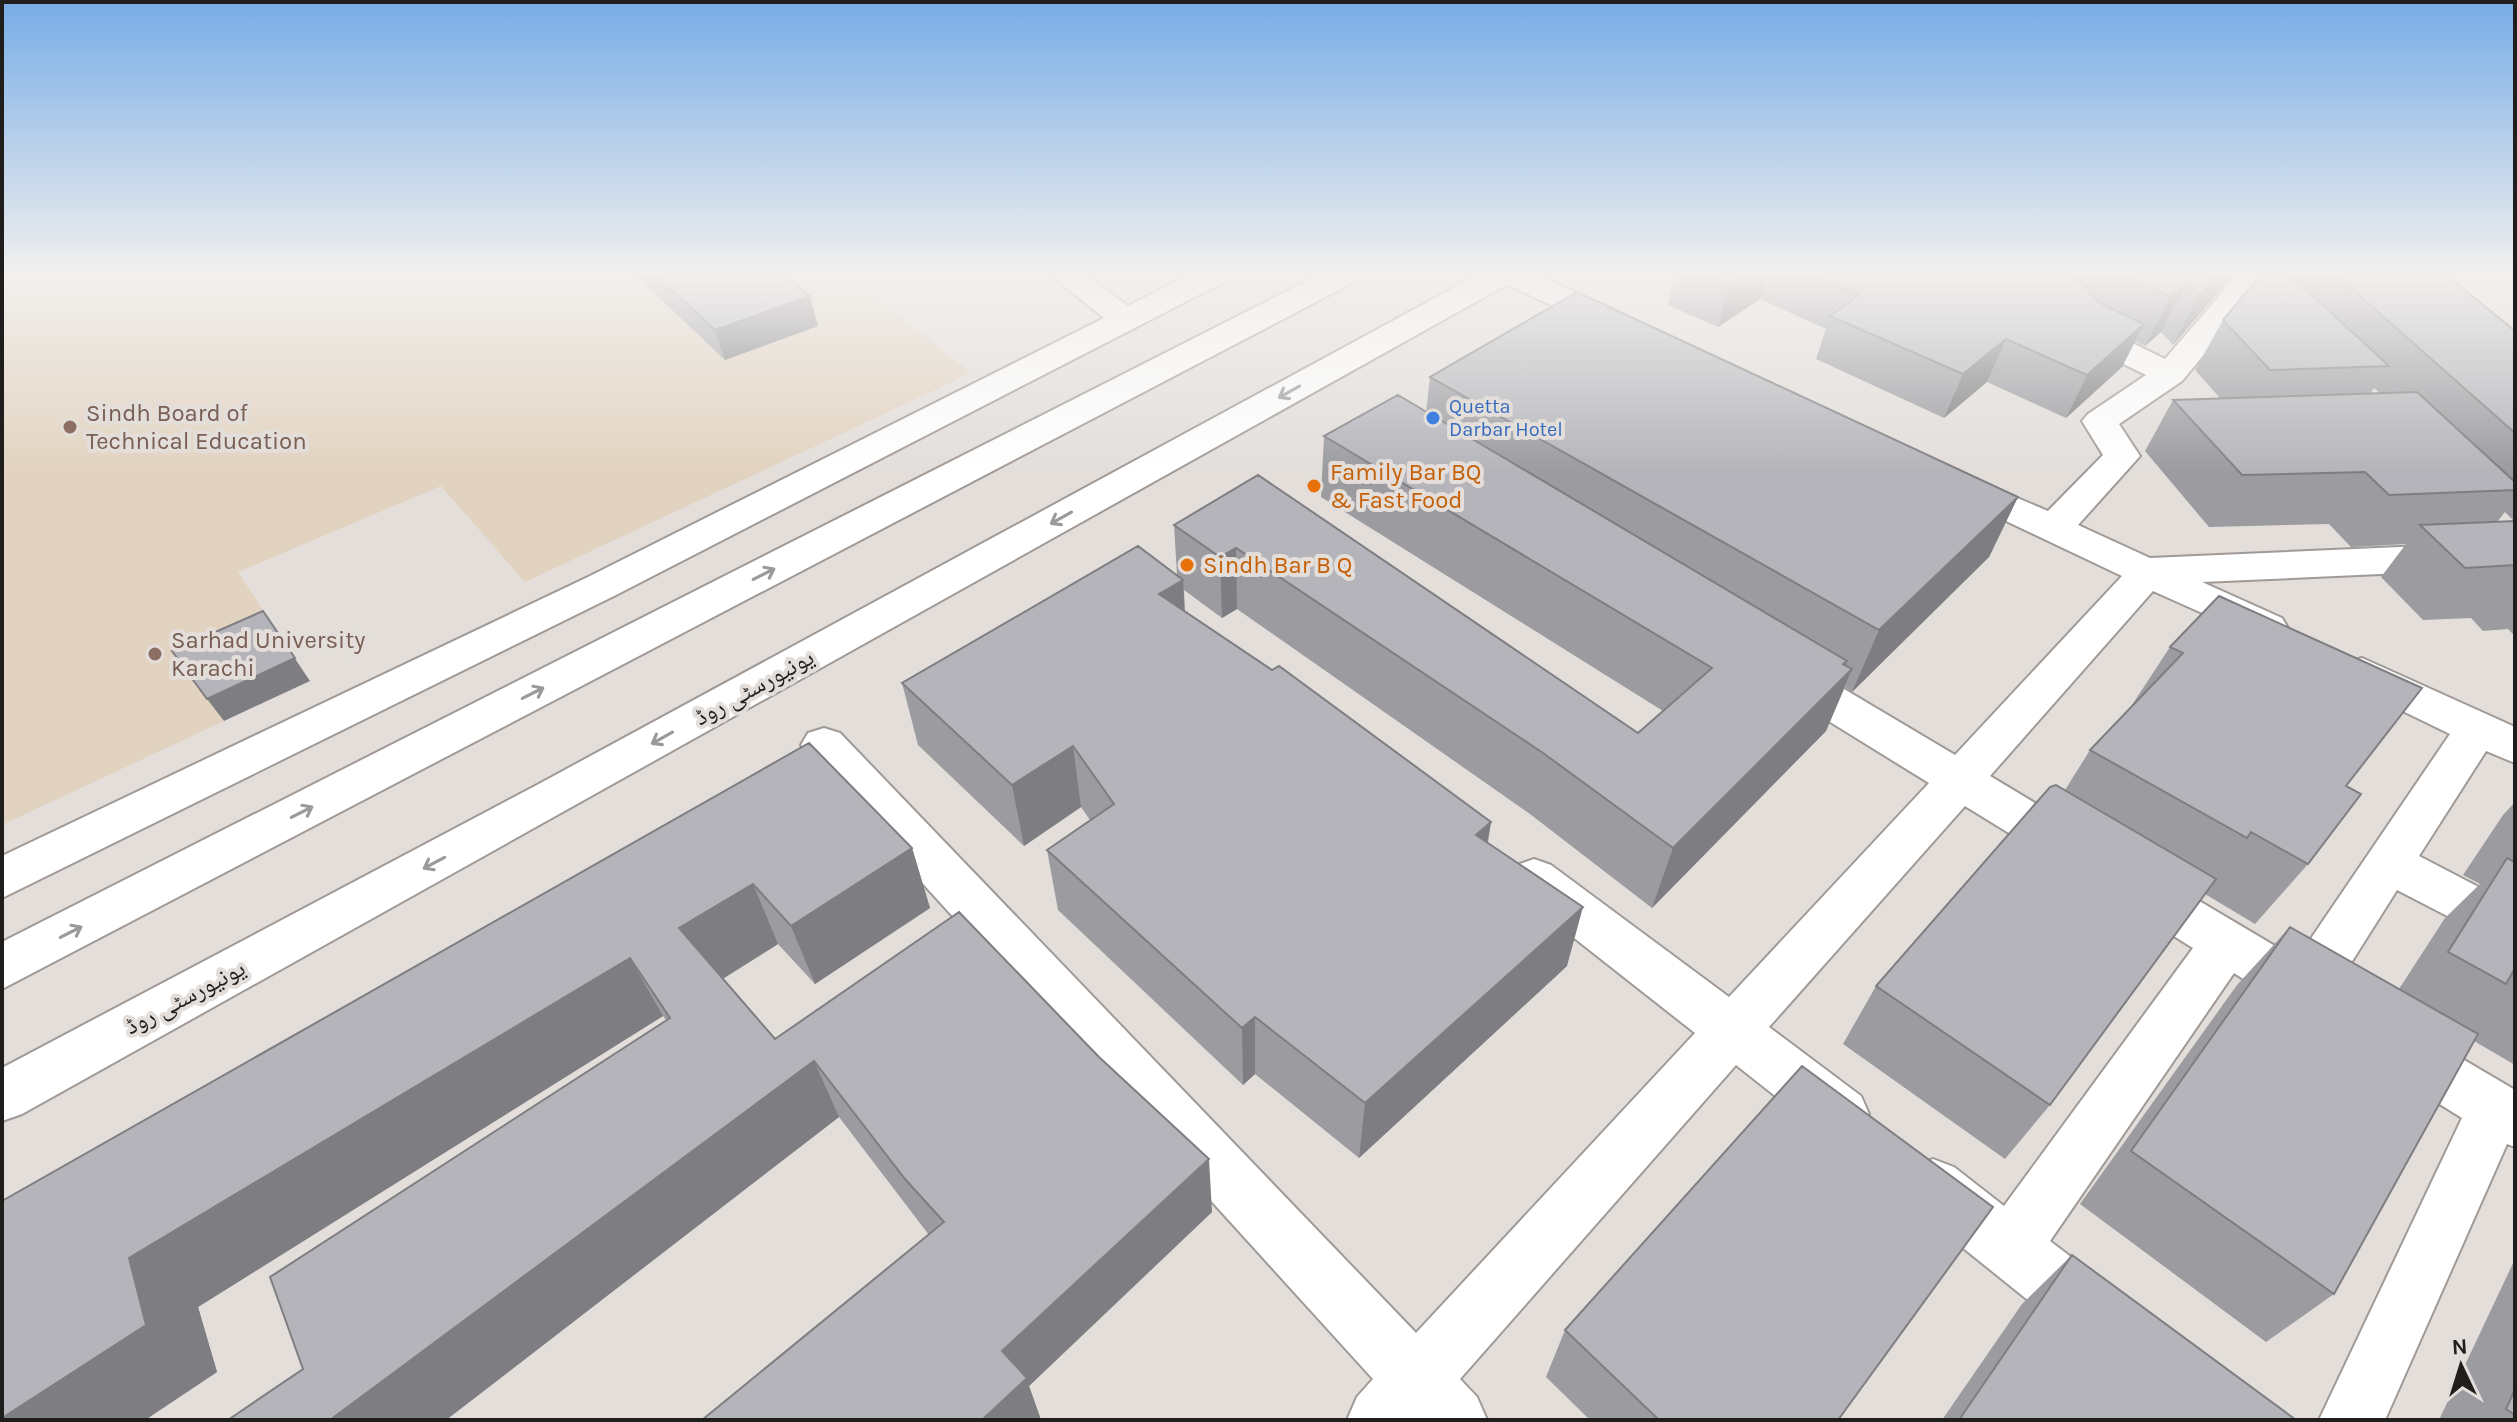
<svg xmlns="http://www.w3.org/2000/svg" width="2517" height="1422" font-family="Karla,'Noto Naskh Arabic',sans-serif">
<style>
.education{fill:#e2d3c0}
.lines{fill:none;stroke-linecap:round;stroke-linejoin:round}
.minor-casing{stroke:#a09a97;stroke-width:4}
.primary-casing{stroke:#a09a97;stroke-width:4}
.minor{fill:#fff;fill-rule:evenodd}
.primary{fill:#fff;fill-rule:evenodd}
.wall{fill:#9b9ba0;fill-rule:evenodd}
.shaded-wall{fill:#7e7e82}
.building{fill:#b4b4ba;stroke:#7e7e82;stroke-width:2}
.oneway{stroke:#9b9a99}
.shop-dot{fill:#3f7fe0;stroke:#e3deda;stroke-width:3}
.education-dot{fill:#8d6e63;stroke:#e3deda;stroke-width:3}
.food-dot{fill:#e8710a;stroke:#e3deda;stroke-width:3}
.labels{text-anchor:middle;stroke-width:8;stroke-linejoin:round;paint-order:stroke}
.far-shop-label{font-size:20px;fill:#366cbe;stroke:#e3deda;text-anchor:start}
.education-label{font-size:24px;fill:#785e54;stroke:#e3deda;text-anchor:start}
.food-label{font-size:24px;fill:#c56008;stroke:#e3deda;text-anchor:start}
.street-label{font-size:24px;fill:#201e1c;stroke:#e3deda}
</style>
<rect width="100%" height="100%" fill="#e3deda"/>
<path class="education" d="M30 273H847L971 373 525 582 441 486 238 572 278 633 189 673 224 721 2 825V282Z"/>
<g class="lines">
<defs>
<path id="minor" d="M1048 273H1083L1128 306 1193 273H1232L1228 280 616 595 2 898V856L588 577 1104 318Z
M1494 273H1534L1630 318 1635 325 1630 332 1619 335 1608 332 1498 280Z
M1955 273H1998L2085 307 2104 329 2165 359 2239 273H2271L2182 381 2119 424 2140 456 2078 525 2150 558 2515 542V568L2202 582 2282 618 2288 628 2282 638 2267 642 2153 591 1990 776 2090 836 2097 849 2090 862 2073 868 2056 862 1965 806 1769 1027 1861 1096 1869 1114 1861 1132 1841 1140 1821 1132 1736 1065 1460 1379 1477 1397 1487 1420H1347L1357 1397 1373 1379 808 757 801 745 808 733 824 728 840 733 1416 1333 1695 1033 1517 893 1509 879 1517 865 1534 859 1551 865 1729 997 1929 783 1772 686 1766 675 1772 664 1787 660 1802 664 1955 755 2122 576 1947 493 1941 485 1947 477 1960 474 2048 511 2103 455 2082 421 2088 414 2146 375 2080 343 2063 321 1959 280Z
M2362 658 2515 727V763L2486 751 2419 856 2515 906V951L2397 890 2334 990 2328 1009 2309 1016 2290 1009 2234 973 2050 1241 2118 1293 2127 1315 2118 1337 2096 1346 2074 1337 1912 1207 1904 1187 1912 1167 1933 1159 1954 1167 2004 1206 2193 948 2118 901 2110 887 2118 873 2135 867 2152 873 2297 959 2450 734 2347 684 2341 673 2347 662Z
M2401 1027 2420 1034 2515 1090V1147L2507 1144 2385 1420H2319L2462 1118 2382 1068 2374 1051 2382 1034Z"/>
<path id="primary" d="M1323 273H1362L1358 280 2 989V942Z
M1481 273H1519L1515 280 22 1114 2 1121V1068L537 785Z"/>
</defs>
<use href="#minor" class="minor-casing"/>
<use href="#primary" class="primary-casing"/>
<use href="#minor" class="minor"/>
<use href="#primary" class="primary"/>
</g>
<path class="wall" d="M633 273H782L818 326 725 360Z
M1675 273H2235L2173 345 2161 332 2145 346 2135 341 2122 367 2066 418 1987 382 1944 418 1816 359 1826 329 1760 299 1718 327 1668 305Z
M2262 273H2444L2515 331V636L2508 629 2483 631 2471 618 2423 620 2381 577 2406 544 2351 547 2329 524 2209 527 2145 451 2173 400 2220 398 2195 370 2223 320ZM2374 388 2380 393 2370 394ZM2505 512 2514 521 2497 522Z
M1430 377 2018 497 1989 557 1852 692 1845 687 1826 731 1652 908 1530 814 1237 609 1222 618 1184 590 1185 611 1491 822 1488 843 1567 966 1359 1158 1255 1074 1243 1085 1058 910 1047 850 1090 820 1081 807 1024 846 918 745 902 683 1177 575 1174 525 1258 475 1638 733 1663 711 1321 497 1324 436 1426 412Z
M2219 596 2346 786 2308 864 2255 924 2205 894 2050 1105 2005 1159 1843 1044 1876 986 2065 790 2090 750 2130 708 2170 647Z
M809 743 912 848 930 908 815 984 778 944 723 979 775 1039 1212 1212 1029 1386 1041 1420H702L929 1235 839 1117 446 1420H228L303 1369 666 1020 663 1016 198 1307 217 1372 145 1420H2Z
M2515 802V1065L2474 1041 2334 1294 2266 1342 2080 1204 2237 985 2290 927 2399 989 2445 918 2480 884 2463 875 2503 815Z
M2072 1255 2296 1420H1942L2022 1304Z
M2515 1259V1420H2439Z
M1565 1330 1838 1420H1590L1546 1377Z"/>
<path class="shaded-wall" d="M1747 273H1767L1760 299 1718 327 1729 284Z
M2219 273H2235L2173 345 2199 296Z
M2186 283 2161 332 2145 346 2171 297Z
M810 296 818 326 725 360 715 330Z
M2144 324 2122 367 2066 418 2087 375Z
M2006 339 1987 382 1944 418 1963 374Z
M2018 497 1989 557 1852 692 1879 630Z
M1236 548 1237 609 1222 618 1220 557Z
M1183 580 1186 641 1159 594Z
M263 611 310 681 224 721 207 699Z
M1847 661 1837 685 1852 669 1826 731 1652 908 1673 848Z
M1073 746 1081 807 1024 846 1012 785Z
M1491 822 1480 882 1476 835Z
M912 848 930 908 815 984 791 926Z
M753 884 778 944 709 987 679 928Z
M1583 907 1567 966 1359 1158 1365 1103Z
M630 958 663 1016 198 1307 217 1372 145 1420H2V1418L129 1258Z
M1255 1017V1074L1243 1085 1242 1028Z
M814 1061 839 1117 446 1420H330Z
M1209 1159 1212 1212 1029 1386 1041 1420H982L1002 1351Z"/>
<path class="building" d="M654 273H782L810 296 715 330Z
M1702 273H1747L1729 284Z
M1809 273H2060L2081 281 2099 303 2144 324 2087 375 2006 339 1963 374 1830 316 1860 294Z
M2125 273H2219L2199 296 2186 283 2171 297 2130 278Z
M2262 273H2288L2389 366 2270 370 2223 320Z
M2334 273H2444L2515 331V433Z
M1577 292 2018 497 1879 630 1430 377Z
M2417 392 2515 482V490L2389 495 2365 472 2242 475 2173 400Z
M1398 395 1847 661 1843 664 1852 669 1673 848 1543 753 1236 548 1220 557 1174 525 1258 475 1638 733 1712 668 1324 436Z
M2515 521V565L2465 568 2420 525Z
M1138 546 1183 580 1159 594 1272 670 1279 666 1491 822 1476 835 1583 907 1365 1103 1255 1017 1242 1028 1047 850 1114 804 1073 746 1012 785 902 683Z
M2219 596 2422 688 2346 786 2361 794 2308 864 2251 832 2247 838 2090 750 2183 653 2170 647Z
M263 611 295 658 207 699 172 651Z
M809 743 912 848 791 926 753 884 679 928 775 1039 959 912 1099 1057 1209 1159 1002 1351 1027 1378 982 1420H702L944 1222 905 1179 814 1061 330 1420H228L303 1369 270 1277 670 1018 630 958 129 1258 146 1325 2 1418V1201Z
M2056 785 2216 879 2050 1105 1876 986 2050 787Z
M2507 858 2515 862V968L2506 984 2448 952Z
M2290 927 2478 1034 2334 1294 2131 1151Z
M1802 1066 1993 1207 1838 1420H1659L1565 1330Z
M2072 1255 2296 1420H1959Z
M2515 1389V1415L2506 1409Z"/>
<defs><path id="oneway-shaft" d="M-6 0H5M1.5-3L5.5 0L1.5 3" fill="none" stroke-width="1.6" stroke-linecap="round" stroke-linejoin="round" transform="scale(2)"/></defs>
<g class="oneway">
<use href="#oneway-shaft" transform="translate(1289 392) rotate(151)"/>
<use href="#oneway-shaft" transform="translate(1061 518) rotate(151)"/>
<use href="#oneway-shaft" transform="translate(764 574) rotate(-27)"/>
<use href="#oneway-shaft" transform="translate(533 693) rotate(-27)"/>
<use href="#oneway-shaft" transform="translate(662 738) rotate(151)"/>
<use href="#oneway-shaft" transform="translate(302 812) rotate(-27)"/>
<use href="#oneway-shaft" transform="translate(434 863) rotate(152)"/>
<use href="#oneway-shaft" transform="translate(71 932) rotate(-27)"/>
</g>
<linearGradient id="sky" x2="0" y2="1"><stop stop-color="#77ace7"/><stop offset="0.58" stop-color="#f2f0ee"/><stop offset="1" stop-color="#f2f0ee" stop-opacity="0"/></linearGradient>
<rect width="2517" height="472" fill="url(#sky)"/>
<circle class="shop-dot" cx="1433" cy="418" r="8"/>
<g class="education-dot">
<circle cx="70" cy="427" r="8"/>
<circle cx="155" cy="654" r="8"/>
</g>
<g class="food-dot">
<circle cx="1314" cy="486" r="8"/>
<circle cx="1187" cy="565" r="8"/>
</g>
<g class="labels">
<g class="far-shop-label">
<text x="1449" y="413">Quetta<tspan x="1449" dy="23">Darbar Hotel</tspan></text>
</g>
<g class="education-label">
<text x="86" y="421">Sindh Board of<tspan x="86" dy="28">Technical Education</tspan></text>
<text x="171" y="648">Sarhad University<tspan x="171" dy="28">Karachi</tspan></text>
</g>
<g class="food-label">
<text x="1330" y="480">Family Bar BQ<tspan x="1330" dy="28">&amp; Fast Food</tspan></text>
<text x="1203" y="573">Sindh Bar B Q</text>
</g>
<g class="street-label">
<text transform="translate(754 687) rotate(-29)" y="8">یونیورسٹی روڈ</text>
<text transform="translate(185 997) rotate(-28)" y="8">یونیورسٹی روڈ</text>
</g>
</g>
<rect width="2517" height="1422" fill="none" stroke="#201e1c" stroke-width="8"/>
<g transform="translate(2461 1366) rotate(356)" stroke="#e3deda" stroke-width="6" paint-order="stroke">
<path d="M0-6L14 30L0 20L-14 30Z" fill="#201e1c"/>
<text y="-12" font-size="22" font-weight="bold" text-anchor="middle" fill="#201e1c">N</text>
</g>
</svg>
